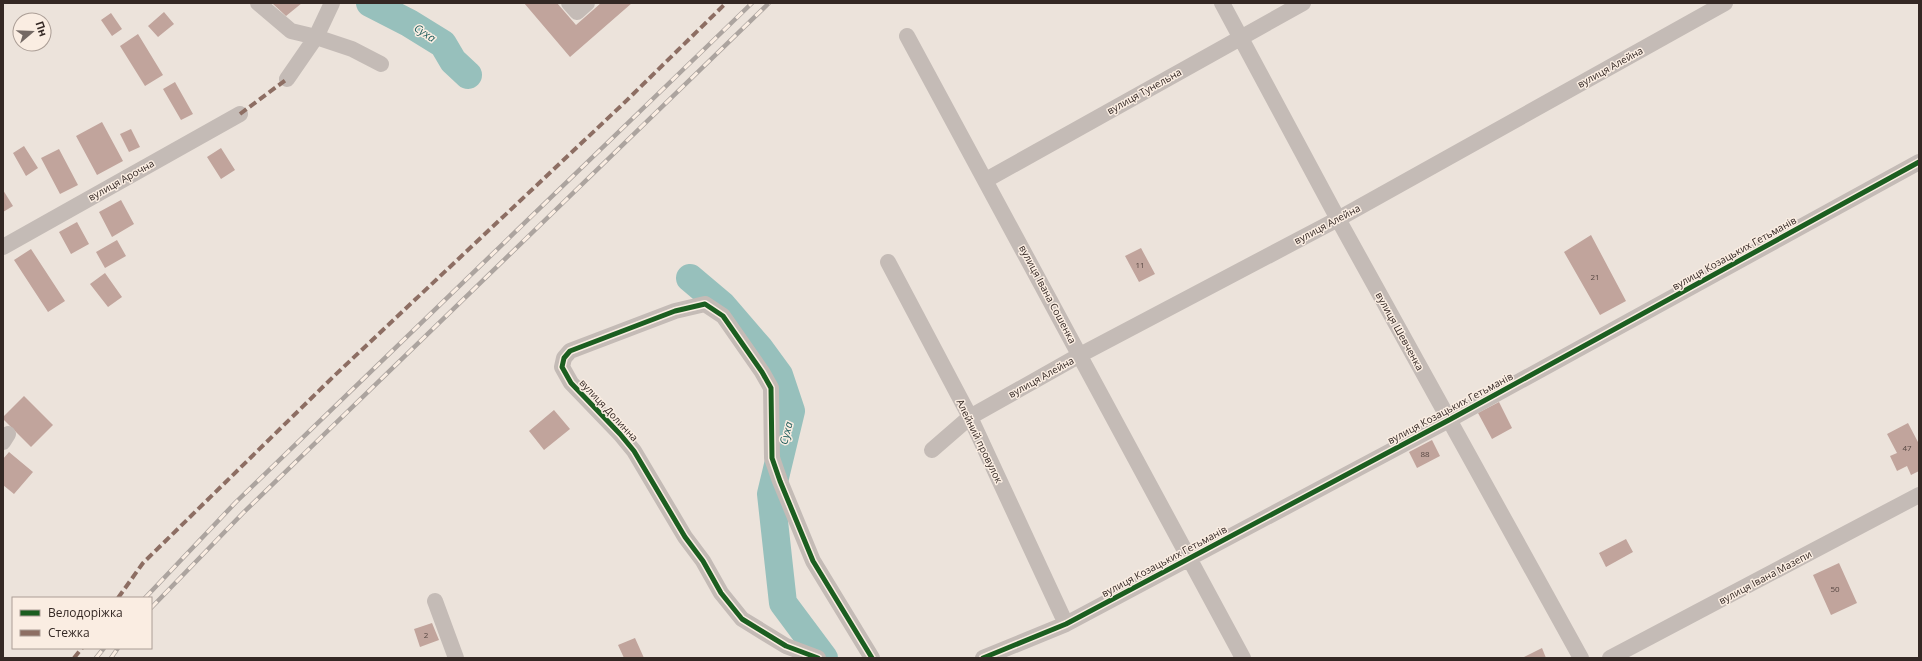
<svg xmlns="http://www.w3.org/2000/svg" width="1922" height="661" font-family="'Open Sans',sans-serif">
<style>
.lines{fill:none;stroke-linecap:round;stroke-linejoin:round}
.river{stroke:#97c0bc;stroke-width:28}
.building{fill:#c1a49c}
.minor{stroke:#c4bbb6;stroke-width:16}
.rail-casing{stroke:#aca49f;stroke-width:4.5}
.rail{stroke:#faede2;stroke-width:3;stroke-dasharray:9;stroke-linecap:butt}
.quiet{stroke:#8d6e63;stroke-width:4;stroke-dasharray:8 4;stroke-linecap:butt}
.cycleway-casing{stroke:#faede2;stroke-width:8}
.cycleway{stroke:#1b5e20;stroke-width:5}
.labels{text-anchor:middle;stroke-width:3;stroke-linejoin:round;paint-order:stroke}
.number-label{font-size:8px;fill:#574742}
.street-label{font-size:10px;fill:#342824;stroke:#faede2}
.water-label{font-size:11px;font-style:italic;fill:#175857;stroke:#faede2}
</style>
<rect width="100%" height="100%" fill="#ece3db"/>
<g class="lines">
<path class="river" d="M370 3 409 23 443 44 453 61 468 75
M690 278 722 305 760 349 779 375 791 411 771 494 783 603 824 658"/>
</g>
<path class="building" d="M272 3H302L286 16Z
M524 3H557L576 25 601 3H632L570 57Z
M164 12 174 24 158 37 148 26Z
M111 13 122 29 112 36 101 20Z
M138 34 163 75 145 86 120 46Z
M175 82 193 114 181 120 163 89Z
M102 122 123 161 97 175 76 136Z
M131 129 140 147 129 152 120 134Z
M24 146 38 168 26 176 13 153Z
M221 148 235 170 221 179 207 157Z
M59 149 78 185 60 194 41 158Z
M3 190 13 206 3 212Z
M121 200 134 224 112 237 99 212Z
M77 222 89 244 71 254 59 232Z
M1591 235 1626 301 1600 315 1564 252Z
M117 240 126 256 105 268 96 252Z
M1141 248 1155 274 1139 282 1125 256Z
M31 249 65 301 48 312 14 260Z
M105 273 122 297 108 307 90 284Z
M24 396 53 425 31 447 3 419V417Z
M1499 402 1512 428 1492 439 1478 413Z
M554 410 570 429 544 450 529 431Z
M1908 423 1919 444V471L1911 475 1907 466 1897 471 1890 456 1897 453 1887 434Z
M1432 440 1440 456 1417 468 1409 452Z
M9 452 33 472 14 494 3 485V459Z
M1626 539 1633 552 1606 567 1599 553Z
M1839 563 1857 603 1831 615 1813 575Z
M432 623 439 640 420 647 414 629Z
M635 638 644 658H624L618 645Z
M1542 648 1546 658H1522Z"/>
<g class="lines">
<path class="minor" d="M258 3 291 31 316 37 287 79
M332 3 316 37 352 49 381 64
M569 3 577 12 587 3
M1222 3 1338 219 1581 658
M907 36 1243 658
M986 180 1303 3
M3 247 240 114
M888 262 970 417 1066 624
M3 442 8 434
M932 450 970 417 1080 355 1338 219 1725 3
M435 601 456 658
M818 658 786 646 742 619 721 593 703 561 685 537 634 451 620 434 571 383 562 367 564 358 570 351 675 311 705 304 723 316 762 372 771 388 772 458 780 481 813 561 872 658
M983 658 1066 624 1449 420 1919 162
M1610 658 1919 495"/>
<defs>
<path id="rail" d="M145 598 236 502 752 3
M151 608 243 513 769 3
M96 658 104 648
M111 658 118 648"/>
</defs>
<use href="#rail" class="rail-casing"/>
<use href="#rail" class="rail"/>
<path class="quiet" d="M240 114 287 79
M118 598 143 563 334 376 623 104 726 3
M74 658 82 648"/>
<defs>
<path id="cycleway" d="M818 658 786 646 742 619 721 593 703 561 685 537 634 451 620 434 571 383 562 367 564 358 570 351 675 311 705 304 723 316 762 372 771 388 772 458 780 481 813 561 872 658
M983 658 1066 624 1449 420 1919 162"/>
</defs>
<use href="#cycleway" class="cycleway-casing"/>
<use href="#cycleway" class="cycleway"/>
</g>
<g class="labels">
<g class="number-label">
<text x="1140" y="268">11</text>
<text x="1595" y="280">21</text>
<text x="1907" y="451">47</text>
<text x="1425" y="457">88</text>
<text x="1835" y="592">50</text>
<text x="426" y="638">2</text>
</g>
<g class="street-label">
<text transform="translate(1610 67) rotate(-29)" y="4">вулиця Алейна</text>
<text transform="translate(1144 91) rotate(-29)" y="4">вулиця Тунельна</text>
<text transform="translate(121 180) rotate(-29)" y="4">вулиця Арочна</text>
<text transform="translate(1327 224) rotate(-28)" y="4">вулиця Алейна</text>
<text transform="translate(1734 253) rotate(-29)" y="4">вулиця Козацьких Гетьманів</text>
<text transform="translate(1048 294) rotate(62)" y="4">вулиця Івана Сошенка</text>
<text transform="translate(1400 331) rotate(61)" y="4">вулиця Шевченка</text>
<text transform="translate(1041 377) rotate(-29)" y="4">вулиця Алейна</text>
<text transform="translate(1450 408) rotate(-28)" y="4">вулиця Козацьких Гетьманів</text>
<text transform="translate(609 410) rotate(47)" y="4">вулиця Долинна</text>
<text transform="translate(980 441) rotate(64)" y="4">Алейний провулок</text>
<text transform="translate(1164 561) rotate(-28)" y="4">вулиця Козацьких Гетьманів</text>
<text transform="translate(1765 577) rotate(-28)" y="4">вулиця Івана Мазепи</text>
</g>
<g class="water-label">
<text transform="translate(425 33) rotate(33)" y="4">Суха</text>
<text transform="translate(786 433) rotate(-76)" y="4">Суха</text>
</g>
</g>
<rect width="1922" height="661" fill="none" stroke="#342824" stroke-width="8"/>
<rect x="12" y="597" width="140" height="52" fill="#faede2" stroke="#ab9e96"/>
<rect x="20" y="610" width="20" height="6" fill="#1b5e20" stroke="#ab9e96"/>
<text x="48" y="617" font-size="12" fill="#342824">Велодоріжка</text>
<rect x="20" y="630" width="20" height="6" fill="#8d6e63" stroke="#ab9e96"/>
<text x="48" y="637" font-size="12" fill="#342824">Стежка</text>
<g transform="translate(32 32) rotate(71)"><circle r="19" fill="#faede2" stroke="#ab9e96"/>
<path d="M0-3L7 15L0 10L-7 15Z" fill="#746964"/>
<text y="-6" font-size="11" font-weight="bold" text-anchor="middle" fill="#342824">Пн</text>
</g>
</svg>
